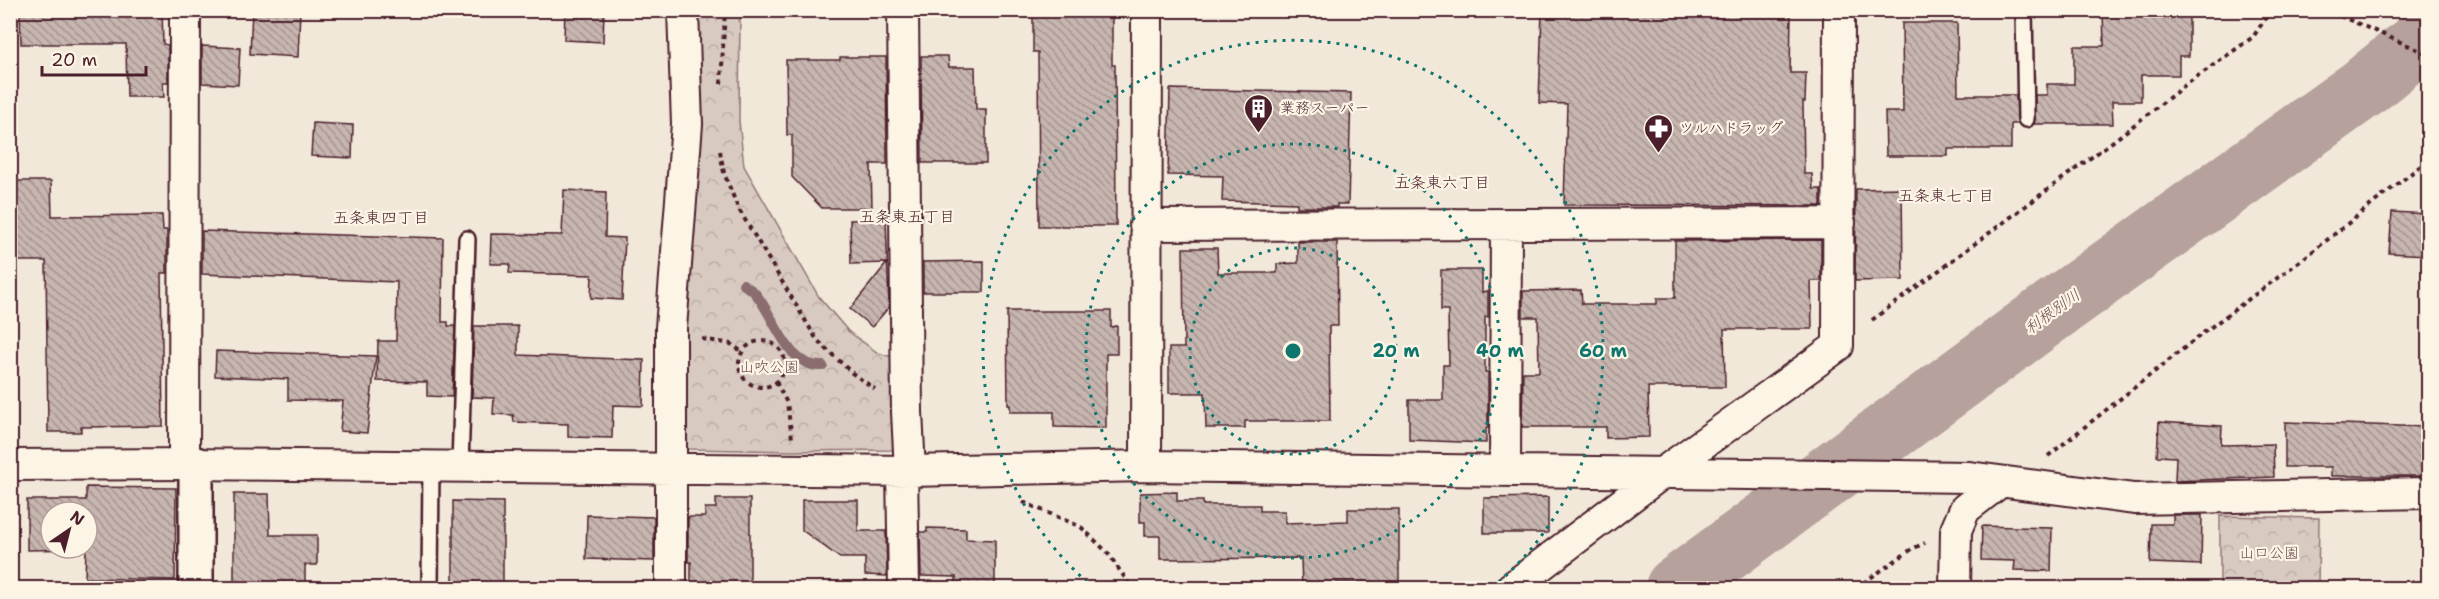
<svg xmlns="http://www.w3.org/2000/svg" width="2439" height="599" font-family="'Shantell Sans','Klee One',sans-serif">
<style>
.forest{fill:url(#forest-crowns);stroke:#917476;stroke-width:1.5}
.lines{fill:none;stroke-linecap:round;stroke-linejoin:round}
.stream{stroke:#8b6d6f;stroke-width:10}
.river{stroke:#b6a19c;stroke-width:62}
.building{fill:url(#building-back-hatch);stroke:#4a1f2b;stroke-width:1.5;fill-rule:evenodd}
.service-casing{stroke:#4a1f2b;stroke-width:20}
.minor-casing{stroke:#4a1f2b;stroke-width:34}
.tertiary-casing{stroke:#4a1f2b;stroke-width:38}
.path{stroke:#4a1f2b;stroke-width:4;stroke-dasharray:4.5 4.5;stroke-linecap:butt}
.service{stroke:#fcf5e5;stroke-width:15}
.minor{stroke:#fcf5e5;stroke-width:30}
.tertiary{stroke:#fcf5e5;stroke-width:33}
.ring{fill:none;stroke:#0f766e;stroke-width:3;stroke-dasharray:3 6}
.labels{text-anchor:middle;stroke-width:4.5;stroke-linejoin:round;paint-order:stroke}
.poi-label{font-size:15px;fill:#4a1f2b;stroke:#fcf5e5;text-anchor:start}
.park-label{font-size:15px;fill:#6e4a50;stroke:#fcf5e5}
.neighbourhood-label{font-size:16px;fill:#4a1f2b;stroke:#fcf5e5}
.water-label{font-size:16px;font-style:italic;fill:#704c53;stroke:#fcf5e5}
.centre{fill:#0f766e;stroke:#fcf5e5;stroke-width:3}
.ring-label{font-size:18px;text-anchor:middle;font-weight:bold;fill:#0f766e;stroke:#fcf5e5;stroke-width:4.5;stroke-linejoin:round;paint-order:stroke}
</style>
<defs>
<pattern id="forest-crowns" width="20" height="18" patternUnits="userSpaceOnUse" patternTransform="scale(1.5)"><rect width="20" height="18" fill="#d8cac0"/><path d="M2 6a3 3 0 1 1 6 0M12 15a3 3 0 1 1 6 0" fill="none" stroke="#bbada5"/></pattern>
<pattern id="building-back-hatch" width="6" height="6" patternUnits="userSpaceOnUse" patternTransform="scale(1.5)"><rect width="6" height="6" fill="#c7b6af"/><path d="M-1 5l2 2M0 0l6 6M5-1l2 2" fill="none" stroke="#a4938f"/></pattern>
</defs>
<rect width="100%" height="100%" fill="#f1e8da"/>
<filter id="ink" filterUnits="userSpaceOnUse"><feTurbulence type="fractalNoise" baseFrequency=".0167" numOctaves="2"/><feDisplacementMap in="SourceGraphic" scale="12" xChannelSelector="R" yChannelSelector="G"/><feConvolveMatrix kernelMatrix="1 2 1 2 8 2 1 2 1" color-interpolation-filters="sRGB"/></filter>
<g filter="url(#ink)">
<path class="forest" d="M698 11H740L739 121 744 166 819 297 848 331 878 353 896 358 897 450 792 451 687 449 685 339Z
M2220 516 2319 518 2318 588H2220Z"/>
<g class="lines">
<path class="stream" d="M743 284C746 287 751 289 754 292 774 313 786 369 823 366"/>
<path class="river" d="M1676 588 2048 314 2362 89 2428 35"/>
</g>
<path class="building" d="M20 10H162L163 44 168 45V82H163L164 97H127L126 44H21Z
M252 10H300L298 57 250 54Z
M565 10H604L603 42 564 40Z
M1542 10 1791 13 1790 73H1806L1805 102H1803L1804 174H1812L1813 189H1821V206L1564 205 1567 104 1539 103Z
M2103 10H2189V56H2179V75H2141V101H2112L2113 124H2034L2035 95H2047V84H2074V46H2104Z
M1033 12H1112V65H1115L1116 226H1039L1038 52H1033Z
M1902 23H1957L1958 95H2016L2018 124H2011V149H1948V156H1886L1885 112H1903Z
M202 46 240 48 238 85 202 83Z
M921 56H948L949 67H975L976 109H986V163H922Z
M840 57H886L887 164H871L872 208H822L792 177V135H787L786 60H840Z
M1170 89 1351 93 1348 204H1337V207H1297V203L1222 201 1223 176 1168 175Z
M313 123 353 125 352 158 311 156Z
M10 181H51L52 216 162 215 163 230H167V273H161L163 426 81 427V432H48L46 261H16L15 208H10Z
M1902 188 1903 280 1855 281 1856 189Z
M564 190 606 192 605 237 625 238 622 300 591 298 592 275 509 273 510 264H490L491 234 562 235Z
M2392 212 2428 214V255L2389 253Z
M886 219 889 307 872 327 850 309 887 263 851 264 850 220Z
M202 231 443 238 442 322H448V326H455L452 397 427 396V382L377 381 378 341H396L397 282 202 274Z
M1821 240V281H1811L1812 329H1724L1725 387H1648L1649 437 1606 438V427H1522L1523 372H1539L1538 317H1523V291L1581 290 1582 304H1657V298H1675V241Z
M1298 242H1337L1338 326H1329L1330 421H1245V428H1206L1205 393H1169V348H1184L1183 248H1217L1218 273H1277V264L1298 263Z
M984 261V292H923V262Z
M1441 270H1482V292L1488 291V317H1485V372H1488V428H1486V443L1409 440V400H1443V365H1449L1448 310H1441Z
M1007 311H1111V327L1117 326V354H1106V428L1054 427V412H1010V405H1008Z
M474 326H518V355L644 360 643 406 613 405 612 438 568 437V424L514 422 513 415 493 414 494 398 472 397Z
M216 351 376 356 367 433 340 431 343 401 288 400V379L215 376Z
M2159 422 2222 426 2221 445 2273 444 2274 477 2175 481 2176 457 2157 456Z
M2285 422 2428 427V476H2331V467H2285Z
M86 487 176 488 175 580 85 578 86 549 27 550V500H86ZM51 512H87V548H51Z
M1177 492V501H1203V505H1260V511H1285V523L1348 521V509H1399V583H1336V588H1302L1301 558 1160 559V536H1145V522H1140V493Z
M234 494H269L270 535H317V565H305V588H234Z
M1548 497V533H1484V498Z
M716 499H750V588H691V562H688V517H705V508H716Z
M802 500H858V531H886L887 576 865 575V558H840L802 530Z
M453 501 503 502V588H475V584H453Z
M587 515 654 517V561L586 559Z
M2173 515H2202L2201 565 2150 563 2151 524H2173Z
M1982 526 2052 528 2051 571 2014 570 2015 561 1981 560Z
M927 528 966 529V539L995 540V588H956V577L921 576 920 532H927Z"/>
<g class="lines">
<defs>
<path id="service" d="M2024 10 2026 119
M460 466 467 239
M430 588 431 466"/>
<path id="minor" d="M903 10 907 412 910 471
M1145 225 1840 223
M184 464 185 10
M10 465 184 464 910 471 1146 466 1147 10
M1146 466 1969 477 2134 499 2428 493
M1505 470 1506 225
M902 471 904 588
M671 588V328L687 124 683 10
M1511 588 1661 474 1838 346 1839 10
M1955 588 1956 530 1965 509 2000 482"/>
<path id="tertiary" d="M196 464V588"/>
</defs>
<use href="#service" class="service-casing"/>
<use href="#minor" class="minor-casing"/>
<use href="#tertiary" class="tertiary-casing"/>
<path class="path" d="M2333 10 2338 15 2428 54
M721 84 725 10
M720 151 724 173 738 208 817 340 852 373 875 389
M1872 320 2116 139 2184 86 2253 37 2271 10
M702 339 731 344 741 351
M739 364a23 23 0 1 1 46 0a23 23 0 1 1-46 0Z
M776 382 787 403 792 438
M2048 456 2207 330 2303 259 2428 160
M1023 502 1081 527 1107 552 1132 588
M1856 588 1912 549 1925 543"/>
<use href="#service" class="service"/>
<use href="#minor" class="minor"/>
<use href="#tertiary" class="tertiary"/>
</g>
</g>
<g class="ring">
<circle cx="1293" cy="351" r="103"/>
<circle cx="1293" cy="351" r="207"/>
<path d="M1094 588A310 310 0 1 1 1492 588"/>
</g>
<defs>
<symbol id="building-pin" viewBox="-11 -11 22 30"><path d="M0 17L-7.5 6A9.5 9.5 0 1 1 7.5 6Z" fill="#4a1f2b" stroke="#fcf5e5"/><path d="M-4-6H4V6H1V3H-1V6H-4ZM-2.5-4.3h1.7v1.8h-1.7ZM.8-4.3h1.7v1.8H.8ZM-2.5-1h1.7V.8h-1.7ZM.8-1h1.7V.8H.8Z" fill="#fff"/></symbol>
<symbol id="pharmacy-pin" viewBox="-11 -11 22 30"><path d="M0 17L-7.5 6A9.5 9.5 0 1 1 7.5 6Z" fill="#4a1f2b" stroke="#fcf5e5"/><path d="M-2-6h4v4h4v4h-4v4h-4v-4h-4v-4h4Z" fill="#fff"/></symbol>
</defs>
<g fill-rule="evenodd">
<use href="#building-pin" x="1242" y="92" width="33" height="45"/>
<use href="#pharmacy-pin" x="1642" y="112" width="33" height="45"/>
</g>
<g class="labels">
<g class="poi-label">
<text x="1280" y="113">業務スーパー</text>
<text x="1679" y="133">ツルハドラッグ</text>
</g>
<g class="park-label">
<text x="769" y="372">山吹公園</text>
<text x="2269" y="558">山口公園</text>
</g>
<g class="neighbourhood-label">
<text x="1442" y="188">五条東六丁目</text>
<text x="1946" y="201">五条東七丁目</text>
<text x="907" y="222">五条東五丁目</text>
<text x="381" y="223">五条東四丁目</text>
</g>
<g class="water-label">
<text transform="translate(2052 311) rotate(-36)" y="6">利根別川</text>
</g>
</g>
<circle cx="1293" cy="351" r="9" class="centre"/>
<g class="ring-label">
<text x="1396" y="357">20 m</text>
<text x="1500" y="357">40 m</text>
<text x="1603" y="357">60 m</text>
</g>
<rect width="2439" height="599" fill="none" stroke="#fcf5e5" stroke-width="36"/>
<rect x="18" y="18" width="2403" height="563" fill="none" stroke="#4a1f2b" stroke-width="2" filter="url(#ink)"/>
<g transform="translate(69 530) rotate(35)"><circle r="28" fill="#fcf5e5" stroke="#b59f9b" stroke-width="1.5"/>
<path d="M0-4.5L10 22L0 15L-10 22Z" fill="#4a1f2b"/>
<text y="-9" font-size="16" font-weight="bold" text-anchor="middle" fill="#4a1f2b">N</text>
</g>
<path d="M42 66v9h104v-9" fill="none" stroke="#4a1f2b" stroke-width="3"/>
<text x="51" y="66" font-size="18" fill="#4a1f2b" stroke="#fcf5e5" stroke-width="4.5" paint-order="stroke">20 m</text>
</svg>
